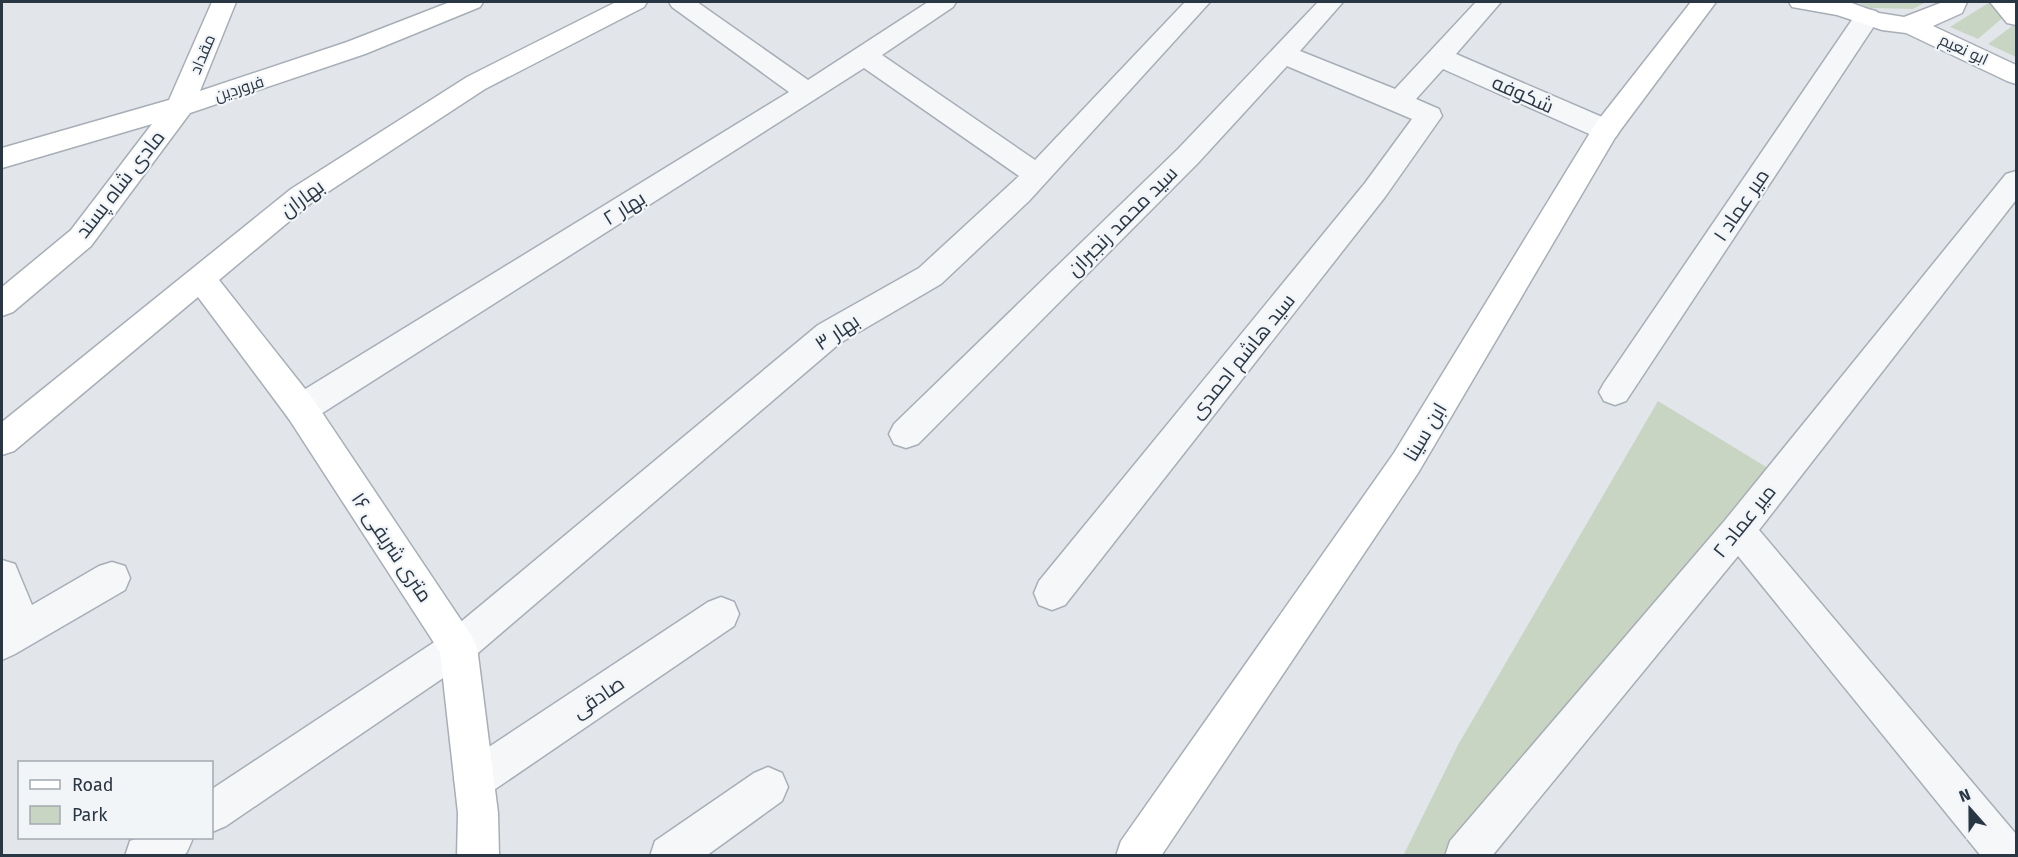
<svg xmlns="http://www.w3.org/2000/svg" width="2018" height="857" font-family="'Fira Sans',Cairo,sans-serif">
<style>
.green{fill:#c9d5c3}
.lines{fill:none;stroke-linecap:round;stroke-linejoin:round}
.street-casing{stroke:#a7aeb6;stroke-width:3}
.secondary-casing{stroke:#a7aeb6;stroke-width:3}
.street{fill:#f5f7f9;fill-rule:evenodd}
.secondary{fill:#fff;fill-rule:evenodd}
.labels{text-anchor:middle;stroke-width:4.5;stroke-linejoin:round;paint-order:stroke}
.far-street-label{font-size:16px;fill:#293644;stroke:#f2f5f8}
.street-label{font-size:20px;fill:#293644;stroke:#f2f5f8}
</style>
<rect width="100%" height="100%" fill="#e2e6eb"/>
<path class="green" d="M1856 2H1926L1913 9 1870 8Z
M1990 2 2006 15 1978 39 1950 27Z
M2015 24 2016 57 1988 44Z
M1658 401 1768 468 1462 855 1403 856 1458 745Z"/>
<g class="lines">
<defs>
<path id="street" d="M669 2H697L808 80 928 2H956L953 7 882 55 1035 160 1185 2H1210L1029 201 941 284 840 343 471 659 226 826 212 832V789L445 635 818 325 919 268 1019 176 864 68 313 419 301 423 289 419 285 409 289 399 789 92 672 7Z
M1318 2H1343L1300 51 1395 89 1476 2H1501L1456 54 1616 123 1620 130 1616 137 1606 139 1596 137 1443 69 1416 99 1439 109 1442 116 1385 197 1065 605 1052 610 1039 605 1034 593 1039 581 1365 183 1412 119 1287 66 1198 163 918 444 906 448 894 444 889 434 894 424 1178 149Z
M1867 9 1876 11 1880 17 1626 401 1615 405 1604 401 1599 392 1604 383 1858 11Z
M2016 171V200L1759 530 2016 834V856H1981L1738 556 1492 856H1445L1450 841 1726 519 2006 174Z
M2 560 15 564 32 605 99 566 112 562 125 566 130 578 125 590 15 654 2 660Z
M721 597 734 602 739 614 734 626 488 794 474 800 460 794 454 780 460 766 708 602Z
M768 767 782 773 788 787 782 801 706 856H650L655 841 754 773Z
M137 838H193L187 852 183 856H125L130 841Z"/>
<path id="secondary" d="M212 2H236L200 91 347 42 450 2H483L480 7 365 54 190 113 91 246 13 312 2 316V287L71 230 152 124 2 168V148L169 100Z
M616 2H647L644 7 485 89 311 203 219 280 313 399 471 635 477 647 498 813 499 856H457L458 813 440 652 289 419 198 297 14 451 2 455V422L291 189 467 77Z
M1691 2H1716L1616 136 1418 473 1161 856H1116L1121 841 1394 453 1596 123Z
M1789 2H1849L1879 13 1904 17 1943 2H1967L1962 13 1933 26 2016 65V84L2007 81 1906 33 1882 30 1837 15 1792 7Z
M1990 2H2015L2016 25 2007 23Z"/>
</defs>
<use href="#street" class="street-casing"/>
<use href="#secondary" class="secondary-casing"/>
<use href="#street" class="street"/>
<use href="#secondary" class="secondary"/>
</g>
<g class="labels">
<g class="far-street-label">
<text transform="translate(1964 49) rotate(25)" y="6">ابو نعیم</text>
<text transform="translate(202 54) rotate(-67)" y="6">مقداد</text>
<text transform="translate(239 88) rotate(-18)" y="6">فروردین</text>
</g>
<g class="street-label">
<text transform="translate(1523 94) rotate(24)" y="7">شکوفه</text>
<text transform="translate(120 184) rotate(-52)" y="7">مادی شاه پسند</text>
<text transform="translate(302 198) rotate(-36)" y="7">بهاران</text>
<text transform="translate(1741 205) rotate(-56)" y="7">میر عماد ۱</text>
<text transform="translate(624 208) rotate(-32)" y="7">بهار ۲</text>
<text transform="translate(1122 221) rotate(-45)" y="7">سید محمد رنجبران</text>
<text transform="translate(837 332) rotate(-34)" y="7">بهار ۳</text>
<text transform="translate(1242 356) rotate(-51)" y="7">سید هاشم احمدی</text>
<text transform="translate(1425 432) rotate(-59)" y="7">ابن سینا</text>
<text transform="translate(1744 521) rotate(-51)" y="7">میر عماد ۲</text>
<text transform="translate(392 547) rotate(56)" y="7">۱۶ متری شریفی</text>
<text transform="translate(598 697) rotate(-34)" y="7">صادقی</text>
</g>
</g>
<rect width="2018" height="857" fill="none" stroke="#293644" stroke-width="6"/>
<rect x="18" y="761" width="195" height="78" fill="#f2f5f8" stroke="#a2a9b0" stroke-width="1.5"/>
<rect x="30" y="780" width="30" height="9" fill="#ffffff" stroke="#a2a9b0" stroke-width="1.5"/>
<text x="72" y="791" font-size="18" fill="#293644">Road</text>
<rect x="30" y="806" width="30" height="18" fill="#c9d5c3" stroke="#a2a9b0" stroke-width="1.5"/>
<text x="72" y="821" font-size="18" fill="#293644">Park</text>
<g transform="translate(1970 809) rotate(339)" stroke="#f2f5f8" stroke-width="4.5" paint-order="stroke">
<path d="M0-4.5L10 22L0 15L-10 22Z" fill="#293644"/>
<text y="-9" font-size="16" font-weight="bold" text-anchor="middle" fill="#293644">N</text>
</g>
</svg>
